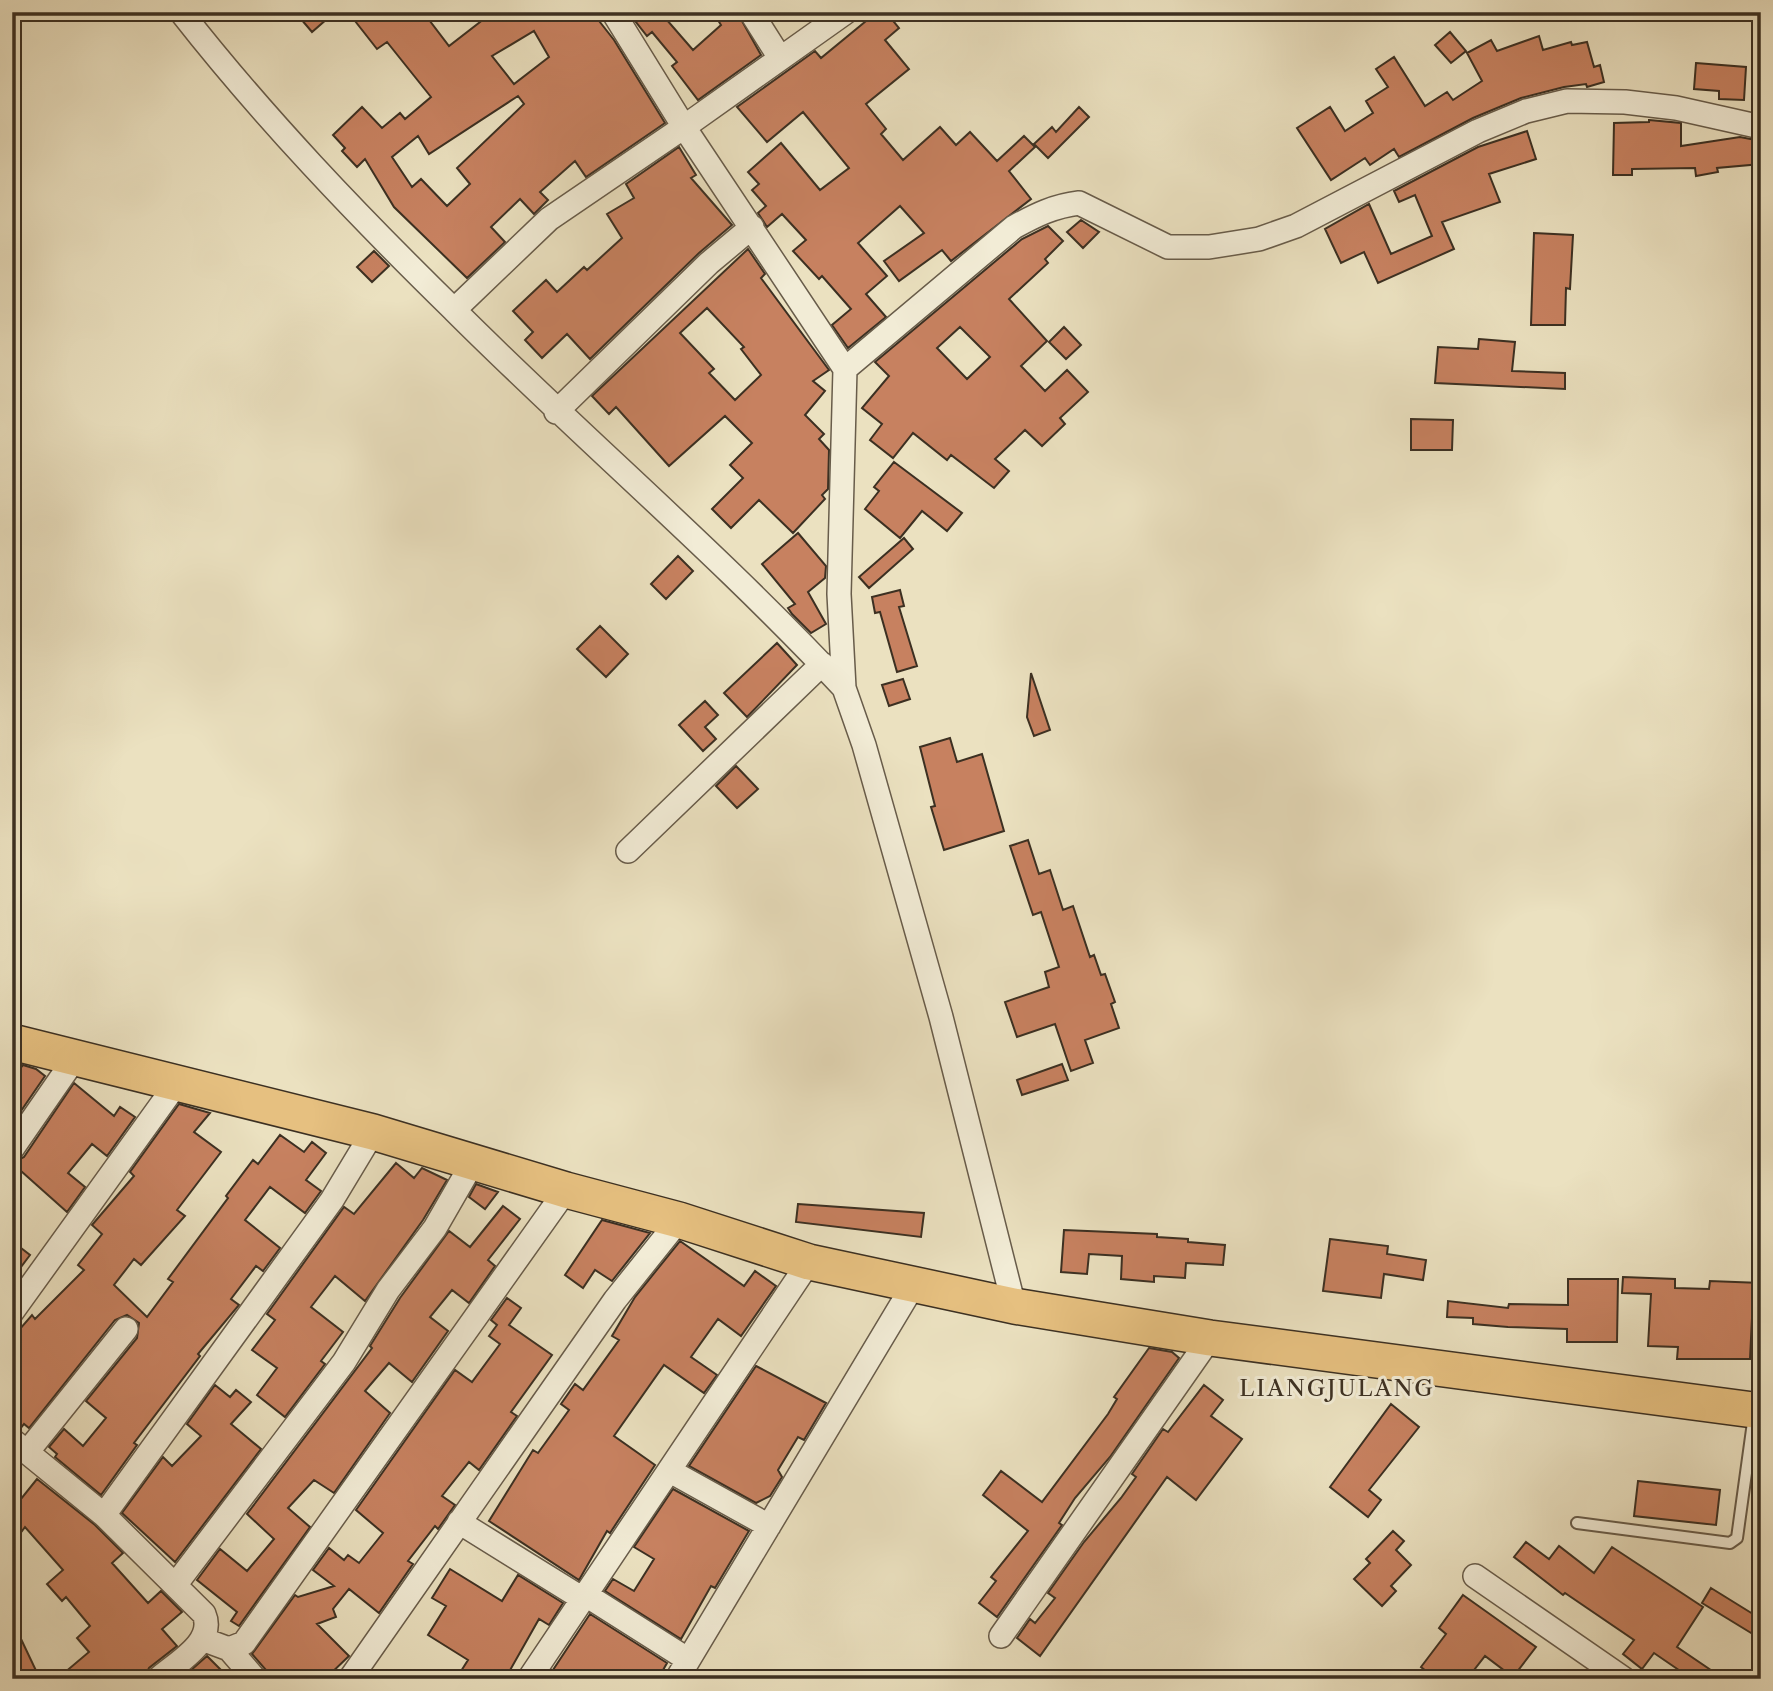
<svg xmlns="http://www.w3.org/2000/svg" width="1773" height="1691" font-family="'Libre Caslon Text',serif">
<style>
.building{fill:#c78160;stroke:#3c3022;stroke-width:2;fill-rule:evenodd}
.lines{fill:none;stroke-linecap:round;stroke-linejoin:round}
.service-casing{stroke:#685c4a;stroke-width:14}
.minor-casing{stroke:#685c4a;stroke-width:26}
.primary-casing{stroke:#3c3022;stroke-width:38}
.service{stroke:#f2ecd6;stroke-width:10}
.minor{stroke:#f2ecd6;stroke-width:23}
.primary{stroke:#e6c080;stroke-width:35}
.labels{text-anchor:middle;stroke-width:6;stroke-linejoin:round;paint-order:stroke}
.quarter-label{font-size:23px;letter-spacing:2px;fill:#3c3022;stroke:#f2ecd6}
</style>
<rect width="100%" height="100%" fill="#ebe1c0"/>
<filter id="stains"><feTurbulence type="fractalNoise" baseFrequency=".00286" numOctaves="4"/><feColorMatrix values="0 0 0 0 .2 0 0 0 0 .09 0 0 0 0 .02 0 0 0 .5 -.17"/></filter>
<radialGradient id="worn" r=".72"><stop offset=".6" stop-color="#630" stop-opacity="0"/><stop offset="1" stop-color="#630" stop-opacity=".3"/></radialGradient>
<path class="building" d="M295 12H335L312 32Z
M348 12H423L449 46 493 12H514L518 19 530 12H592L614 40 665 123 586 177 575 161 540 192 548 200 534 214 520 199 491 227 505 242 467 278 394 207 365 159 357 167 342 151 345 148 333 135 362 107 382 128 400 113 405 119 431 97 387 42 377 49ZM534 31 549 57 514 84 492 56ZM518 96 524 104 457 168 470 184 447 206 421 179 412 187 392 157 418 136 429 154Z
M647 12H660L693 50 721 25 713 12H737L761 55 698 100 672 66 677 62 652 32 647 36 636 22Z
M877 12H886L899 28 885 40 909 69 866 104 886 129 881 134 903 160 940 127 956 145 970 132 997 161 1024 136 1035 147 1009 171 1031 199 951 261 942 250 899 281 884 261 924 233 900 206 858 243 887 276 866 294 886 317 848 348 832 325 851 309 822 276 819 279 793 251 806 240 782 214 767 227 758 213 766 206 752 190 759 184 748 172 781 143 820 190 849 168 803 112 767 142 737 107 815 51 821 58Z
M1450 32 1466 51 1451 63 1435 45Z
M1539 36 1543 50 1571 42 1572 45 1587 42 1594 67 1600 65 1604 82 1587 87 1586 84 1564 87 1521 98 1473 118 1399 157 1394 149 1370 165 1365 158 1331 180 1297 128 1330 107 1345 131 1373 113 1366 101 1388 87 1376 69 1394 57 1425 106 1447 92 1453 100 1482 81 1467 53 1491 40 1497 51Z
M1696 63 1746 67 1744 100 1719 99V91L1694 89Z
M1079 107 1089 117 1048 158 1034 144 1052 127 1056 132Z
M1649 120 1681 123V146L1740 137 1761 141V164L1717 168 1718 172 1696 176 1695 168 1632 169V175H1613L1614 123 1649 122Z
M1527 131 1536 159 1489 174 1500 202 1442 222 1454 249 1378 283 1364 252 1341 263 1325 229 1369 204 1391 254 1432 236 1415 195 1399 202 1394 191 1478 147Z
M679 147 696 175 691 178 732 225 699 253 590 359 567 334 542 358 525 340 533 332 513 311 546 280 557 292 584 267 587 270 622 238 607 214 634 198 626 184Z
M1081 220 1099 232 1083 248 1067 232Z
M1048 226 1063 241 1045 259 1048 263 1009 299 1047 341 1021 366 1045 391 1067 370 1088 392 1060 418 1065 424 1042 446 1025 430 995 459 1009 471 994 488 951 455 947 460 913 433 893 458 870 440 882 424 862 408 889 376 875 362 1022 239ZM960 327 990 357 967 379 937 348Z
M1534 233 1573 235 1570 289 1566 288 1565 325H1531Z
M748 249 765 274 761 278 829 370 813 381 825 391 805 415 824 434 819 439 829 450 828 489 822 495 825 499 793 533 759 500 731 528 712 509 743 478 730 465 752 443 725 416 669 466 616 407 609 414 592 396ZM707 308 744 347 741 349 761 375 735 400 709 373 714 369 680 333Z
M374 251 389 266 372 282 357 267Z
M1064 327 1081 345 1066 359 1049 342Z
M1479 339 1515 342 1512 371 1565 373V389L1435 383 1438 347 1478 349Z
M1411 419 1453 420 1452 450H1411Z
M894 462 962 513 947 531 922 511 900 538 865 509 879 491 874 487Z
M798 533 826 566 825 578 808 592 826 624 811 633 792 614 788 608 795 604 762 564Z
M904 538 913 549 869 588 859 577Z
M678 556 693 571 666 599 651 584Z
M900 590 904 606 899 607 917 666 897 672 880 612 875 613 872 597Z
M600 626 628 654 606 677 577 649Z
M777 643 797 665 747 717 724 693Z
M1031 673 1050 730 1034 736 1027 717Z
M903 679 910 699 889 706 882 685Z
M705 701 718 715 705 727 716 739 703 751 679 725Z
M950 738 957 762 982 754 1004 831 944 850 931 807 935 806 920 747Z
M736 766 758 789 737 808 716 786Z
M1028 840 1039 874 1050 870 1063 910 1073 906 1090 957 1094 955 1101 975 1105 974 1115 1002 1111 1004 1119 1028 1085 1040 1093 1063 1071 1071 1055 1024 1017 1037 1005 1002 1049 987 1045 972 1059 967 1041 912 1033 915 1010 846Z
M1062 1064 1068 1080 1022 1095 1017 1080Z
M23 1065 36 1069 45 1076 12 1124V1078Z
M74 1083 114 1116 120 1107 135 1117 107 1156 92 1144 68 1173 85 1187 67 1212 12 1163 24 1157Z
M179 1104 210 1113 194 1132 221 1152 177 1210 185 1216 141 1265 134 1259 114 1285 147 1317 173 1282 168 1279 228 1198 226 1196 253 1160 258 1164 280 1135 304 1152 312 1142 326 1153 306 1180 321 1191 305 1213 270 1187 245 1220 280 1248 263 1271 256 1266 231 1299 239 1305 198 1354 200 1356 134 1443 137 1445 101 1495 55 1457 57 1454 49 1447 64 1429 83 1446 106 1418 86 1401 137 1338 139 1323 127 1315 115 1320 29 1428 24 1424 20 1429 12 1426V1338L32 1315 35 1319 84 1270 78 1265 102 1234 92 1225 134 1176 130 1172Z
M396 1163 414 1178 422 1168 447 1180 423 1220 365 1301 335 1276 311 1307 343 1332 321 1361 325 1364 285 1417 257 1395 277 1368 252 1350 275 1320 267 1314 344 1207 354 1214Z
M476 1184 498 1192 485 1209 469 1197Z
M798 1204 924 1213 921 1237 796 1222Z
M503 1206 520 1219 488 1260 495 1266 469 1303 452 1290 430 1317 448 1331 412 1382 389 1363 365 1391 390 1413 334 1493 314 1480 288 1508 310 1527 239 1626 231 1621 237 1612 197 1580 220 1549 247 1571 274 1539 247 1514 372 1348 370 1346 400 1298 449 1231 470 1247Z
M602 1220 650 1233 612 1281 595 1270 583 1288 565 1275Z
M1064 1230 1157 1234V1237L1188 1239V1242L1225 1245 1223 1265 1186 1263 1185 1278 1154 1276V1282L1121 1279 1122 1256 1089 1254 1087 1274 1061 1272Z
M1330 1239 1388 1246 1387 1254 1426 1260 1423 1280 1384 1274 1381 1298 1323 1291Z
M12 1241 30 1255 12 1279Z
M680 1241 744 1286 755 1271 776 1286 741 1336 718 1319 691 1357 717 1375 704 1393 664 1365 614 1436 655 1465 610 1533 607 1531 579 1580 489 1521 533 1450 538 1453 569 1410 561 1404 575 1384 583 1390 619 1340 612 1336 635 1297Z
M1623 1277 1675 1279V1288L1709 1289 1710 1281 1761 1283V1299L1753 1298 1750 1359H1677L1678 1347 1648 1346 1651 1294 1622 1293Z
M1568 1279H1618L1617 1342H1567V1329L1508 1327 1473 1324V1318L1447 1317 1448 1301 1508 1308 1509 1304 1568 1305Z
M507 1298 521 1308 509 1325 552 1355 511 1412 517 1416 479 1470 469 1462 442 1496 455 1505 438 1529 435 1526 408 1561 413 1564 379 1613 349 1589 333 1609 336 1617 317 1624 349 1656 325 1679H269L266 1670 252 1654 295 1595 298 1597 334 1586 313 1570 329 1548 344 1560 348 1555 359 1563 383 1533 356 1510 455 1370 472 1382 500 1344 489 1336 497 1325 491 1320Z
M1149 1348 1172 1352 1179 1358 1110 1457 1075 1498 1059 1523 1062 1525 997 1617 979 1603 996 1581 991 1577 1028 1531 983 1495 1001 1471 1042 1502 1108 1414 1117 1399 1114 1397Z
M756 1366 826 1403 804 1440 798 1437 778 1470 782 1477 770 1496 756 1503 689 1466Z
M215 1385 230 1397 236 1390 251 1402 231 1424 261 1449 175 1562 122 1513 163 1457 172 1466 201 1436 187 1424Z
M1204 1385 1223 1400 1211 1416 1242 1439 1196 1500 1167 1477 1040 1656 1017 1638 1030 1619 1035 1623 1055 1598 1048 1593 1084 1542 1121 1498 1136 1477 1132 1474 1163 1429 1168 1432Z
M1391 1404 1419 1427 1369 1490 1381 1500 1368 1517 1330 1487Z
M37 1479 95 1525 123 1553 112 1563 148 1603 161 1591 182 1612 162 1629 177 1646 149 1668 144 1679H57L89 1652 77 1638 90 1626 66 1597 62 1601 47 1584 63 1570 25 1527 22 1531 12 1522V1510Z
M1638 1481 1720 1490 1716 1525 1634 1516Z
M673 1489 749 1531 715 1588 711 1586 681 1639 605 1591 613 1579 634 1591 654 1559 634 1547Z
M1393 1531 1404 1541 1396 1550 1411 1565 1391 1586 1396 1591 1382 1606 1354 1579 1370 1563 1366 1559Z
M1526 1542 1549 1559 1559 1546 1594 1573 1612 1547 1703 1607 1677 1647 1724 1679H1692L1654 1653 1642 1669 1623 1654 1634 1640 1565 1593 1563 1595 1514 1557Z
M450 1569 502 1601 518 1575 563 1603 549 1625 539 1619 505 1679H456L468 1660 428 1635 446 1606 432 1598Z
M1711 1588 1761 1619V1639L1702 1603Z
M1463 1595 1536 1647 1513 1677 1485 1656 1467 1679H1436L1421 1667 1446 1634 1439 1628Z
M590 1614 667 1663 658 1679H547Z
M12 1620 40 1679H16L12 1671Z
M207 1656 227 1676 231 1672 236 1679H181Z"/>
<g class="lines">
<defs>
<path id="service" d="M1577 1523 1730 1543 1737 1538 1754 1415"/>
<path id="minor" d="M181 12C264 118 358 216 454 310L549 219 684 127 613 12
M751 12 780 58
M846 12 684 127 845 369 839 594 844 688 864 745 941 1017 1014 1306
M454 310C582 438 721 556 844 688
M845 369 1014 227C1036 215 1054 206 1079 203L1168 247H1209L1259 239 1296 226 1478 131 1526 111 1567 101 1625 102 1676 108 1761 127
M556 412 709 263 752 227
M628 851 822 664
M12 1149 75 1058
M12 1312 177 1083
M12 1440 104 1515 204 1614C216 1642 176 1663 158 1679
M28 1451 126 1329
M670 1471 769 1526
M104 1515 332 1200 373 1132
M459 1522 583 1599
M1475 1576 1624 1679
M176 1584 344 1362 388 1290 435 1228 473 1162
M586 1595 687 1659
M1001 1636 1210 1338
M202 1639 229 1649 244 1643 566 1190
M229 1649 255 1679
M350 1679 615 1300 679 1220
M529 1679 809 1262
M677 1679 914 1284"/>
<path id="primary" d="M12 1042 373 1132 566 1190 679 1220 809 1262 1014 1306 1210 1338 1761 1411"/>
</defs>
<use href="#service" class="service-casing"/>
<use href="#minor" class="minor-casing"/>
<use href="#primary" class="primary-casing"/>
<use href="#service" class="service"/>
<use href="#minor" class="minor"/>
<use href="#primary" class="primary"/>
</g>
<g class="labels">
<g class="quarter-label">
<text x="1337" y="1396">LIANGJULANG</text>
</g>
</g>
<rect width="1773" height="1691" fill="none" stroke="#ebe1c0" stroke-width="42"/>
<rect x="14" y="14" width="1745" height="1663" fill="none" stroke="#3c3022" stroke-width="3.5"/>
<rect x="21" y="21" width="1731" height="1649" fill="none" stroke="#3c3022" stroke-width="2"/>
<rect width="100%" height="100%" filter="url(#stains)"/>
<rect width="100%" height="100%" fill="url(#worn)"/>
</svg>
